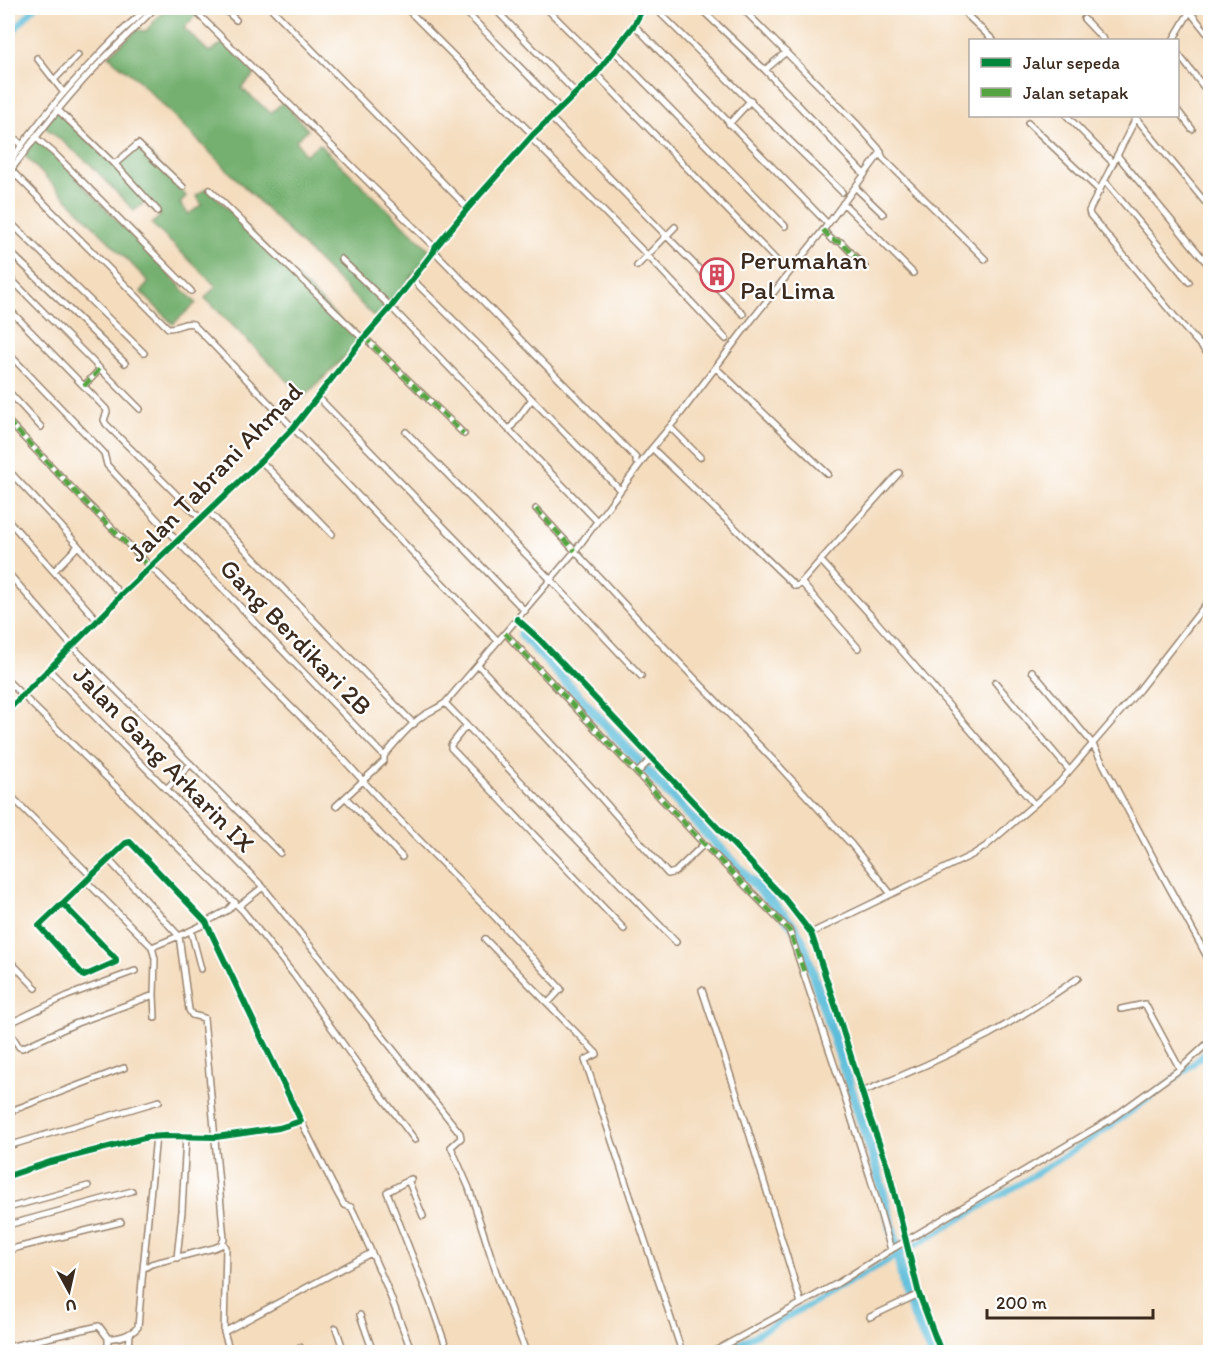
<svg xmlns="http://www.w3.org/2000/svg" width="1218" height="1360" font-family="Itim,sans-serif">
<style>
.forest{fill:#74b070;stroke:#586d47;stroke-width:1.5}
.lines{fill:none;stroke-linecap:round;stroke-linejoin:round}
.canal{stroke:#5bbdda;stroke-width:6}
.river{stroke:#5bbdda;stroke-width:10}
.minor-casing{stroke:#98836e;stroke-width:8}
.minor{stroke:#fff;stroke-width:5}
.quiet{stroke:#54a441;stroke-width:4.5;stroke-dasharray:9 4.5;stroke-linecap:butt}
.cycleway-casing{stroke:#fff;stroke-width:10}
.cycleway{stroke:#00873e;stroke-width:6}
.labels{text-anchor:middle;stroke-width:4.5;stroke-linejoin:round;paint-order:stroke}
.poi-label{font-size:26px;fill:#3b2a1e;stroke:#fff;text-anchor:start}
.street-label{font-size:26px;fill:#3b2a1e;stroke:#fff}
</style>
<rect width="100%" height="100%" fill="#fff"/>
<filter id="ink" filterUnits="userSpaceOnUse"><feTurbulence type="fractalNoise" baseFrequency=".0167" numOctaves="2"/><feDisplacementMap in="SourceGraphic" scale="12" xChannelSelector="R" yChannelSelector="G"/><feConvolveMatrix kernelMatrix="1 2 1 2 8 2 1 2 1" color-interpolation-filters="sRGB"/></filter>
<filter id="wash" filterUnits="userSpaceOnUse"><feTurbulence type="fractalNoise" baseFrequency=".008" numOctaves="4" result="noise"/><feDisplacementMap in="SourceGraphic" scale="24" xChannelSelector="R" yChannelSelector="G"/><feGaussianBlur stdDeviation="1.35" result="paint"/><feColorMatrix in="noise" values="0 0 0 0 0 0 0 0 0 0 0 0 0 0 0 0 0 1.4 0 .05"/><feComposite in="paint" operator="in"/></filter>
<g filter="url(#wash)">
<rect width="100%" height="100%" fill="#f4dcbd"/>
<path class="forest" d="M166 8H189L197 14 184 28 209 52 225 42 255 74 241 88 271 113 283 102 308 130 296 140 305 155 319 144 432 252 376 319 137 79 108 56 137 30 146 31Z
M54 107 115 166 140 145 151 155 186 196 180 204 189 214 202 204 196 196 207 188 361 341 304 397 205 298 216 286 152 224 160 216 145 202 134 211 90 164 40 123Z
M37 137 196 303 173 324 141 292 149 282 23 154Z"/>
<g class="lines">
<path class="canal" d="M8 37 34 8
M724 1352C824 1297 924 1242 1021 1183 1089 1141 1150 1103 1210 1049"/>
<path class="river" d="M522 634 665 790 793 925 802 941 875 1162 896 1244 906 1297 931 1352"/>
</g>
</g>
<g filter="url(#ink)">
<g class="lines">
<defs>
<path id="minor" d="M192 8 435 248
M223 8 236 20
M271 8 468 208
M406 8 533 135
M462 8 560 108
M546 8 602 64
M655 8 842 192
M700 8 765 70 864 174
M742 8 856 123 879 149 883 158 985 259
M1187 8 1210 37
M495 9 576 93
M967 15 993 40
M1084 19 1104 40
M634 25 828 224
M1173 40 1190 11
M614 51 785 226
M1178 54 1207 91
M37 58 54 80
M765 70 786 52
M596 74 779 263
M64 93 54 80 78 55
M57 109 113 163H116L138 144 183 187
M1178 111 1192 129
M1067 116 1113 163
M1137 116 1089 211 1090 215 1181 324 1210 356
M551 118 743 314
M1136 118 1210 208
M1028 123 1100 191
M729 124 751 100
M8 132 21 144
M35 137 54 153 191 291
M531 138 647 255 726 339
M1117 155 1210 267
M114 163 158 211
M8 165C40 117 79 74 120 33 129 24 139 16 147 8
M11 170 168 328C178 329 183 321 193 324L498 641
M8 174C31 143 55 112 80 84 104 57 130 33 155 8
M1105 181 1189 282
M855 187 883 214
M210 190 363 339
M843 203 913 273
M8 220 144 353
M823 230 832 240 841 242 865 267
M8 250 125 363
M434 251 636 458V462
M341 259 391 307 597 521
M637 266 675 227
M8 276 140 409
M412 279 495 361 618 488
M8 289 14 283
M8 308 106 409 107 412 104 420 106 424 200 518
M364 337 464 434
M8 353 104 453 107 465 177 541 384 756V761L336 806
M716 368 828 474
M84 386 100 369
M8 391 41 427
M317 396 525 611
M8 421 71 487 344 760 385 805 495 917 561 989 548 1003
M670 427 700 457
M509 430 532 399
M406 432 550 579 641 676
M652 448 795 586 799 585 820 561 823 563 875 620 1034 804
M261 461 332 534
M8 470 60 525 121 595
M536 509 648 630 778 765 851 844 891 894
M208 511 414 724
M8 520 97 620
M820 561 899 473
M54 571 78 546
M8 573 72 646 280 853
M801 582 858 648
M517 619 539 639 784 898 811 933 835 1005 870 1118 888 1168 919 1294 941 1352
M505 633 704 844 789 930 839 1079 870 1177 891 1250
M478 665 595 791 668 874 675 872 704 844
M48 669 263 887 460 1133 461 1138 451 1147 469 1188 499 1281 526 1352
M1032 671 1092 743 1164 878 1210 962
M8 681 243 911 294 975 361 1069 415 1140
M995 682 1069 770
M445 703 676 942
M8 710 112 606 121 595 261 461 293 428 363 339 391 307 434 251 435 248 468 208 533 135 596 74 634 25 643 8
M466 726 451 745V748L624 929
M384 756C396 742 408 726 424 715 431 711 438 708 445 703L575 551 652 448 678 417 750 322 828 224 881 152
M637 773 652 758
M166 789 191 764
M8 793 91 876
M346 798 402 857
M109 860 179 936 152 947
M86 881 152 947 155 959 154 995 155 1018
M239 906 263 887
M206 922 228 910 235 902
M191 931 201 969
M811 933 972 855 986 846 1059 783 1139 690 1210 599
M485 939 597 1054 585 1060 682 1352
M8 959 36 988
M702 990 743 1113 801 1303
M1121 1009 1145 1004 1180 1069
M8 1024 67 996 135 971
M8 1038 13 1037 19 1047 22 1048 77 1023 154 995
M862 1092C905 1075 947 1056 988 1035 1019 1018 1049 998 1078 978
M8 1112 124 1068
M301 1121 333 1185 344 1205 351 1207 355 1215 386 1285 412 1352
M8 1146 159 1101
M8 1176 50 1162 148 1137 165 1136 216 1137 279 1128 301 1121 206 922 130 842 126 843 39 926 84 976 116 962V959L63 904
M411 1179 387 1192 430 1301 448 1352
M408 1180 423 1216
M8 1208 88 1186
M8 1225 132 1191
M223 1243 226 1247 224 1332 230 1352
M8 1250 121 1222
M177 1258 182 1211 186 1137
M143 1269 156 1136
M360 1315 373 1352
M870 1317 919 1294
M336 1328 344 1352
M224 1332 371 1253
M108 1338C118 1339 131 1335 138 1327L143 1269 151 1264 214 1248 221 1245 224 1239 204 1018 192 1015 189 1010 179 936 207 923
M8 1347 99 1326 108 1338
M300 1347 302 1352
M108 1352V1338
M129 1352 130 1333
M713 1352 838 1283 894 1248 1111 1119 1180 1069 1210 1041"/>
</defs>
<use href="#minor" class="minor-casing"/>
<use href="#minor" class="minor"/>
<path class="quiet" d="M823 230 832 240 841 242 865 267
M8 289 14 283
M364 337 464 434
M84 386 100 369
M8 421 71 487 150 567
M536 509 575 551
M505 633 704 844 789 930 804 972"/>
<defs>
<path id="cycleway" d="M517 619 539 639 784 898 811 933 835 1005 870 1118 888 1168 919 1294 941 1352
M8 710 112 606 121 595 261 461 293 428 363 339 391 307 434 251 435 248 468 208 533 135 596 74 634 25 643 8
M8 1176 50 1162 148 1137 165 1136 216 1137 279 1128 301 1121 206 922 130 842 126 843 39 926 84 976 116 962V959L63 904"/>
</defs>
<use href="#cycleway" class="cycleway-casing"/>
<use href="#cycleway" class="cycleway"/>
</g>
</g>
<defs>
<symbol id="building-ring" viewBox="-11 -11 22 22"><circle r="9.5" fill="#fff" stroke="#d1495b" stroke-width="1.5"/><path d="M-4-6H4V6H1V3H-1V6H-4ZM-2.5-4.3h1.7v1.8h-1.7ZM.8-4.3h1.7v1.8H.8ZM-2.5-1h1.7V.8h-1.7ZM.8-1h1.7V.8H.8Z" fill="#d1495b"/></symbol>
</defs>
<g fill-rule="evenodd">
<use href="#building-ring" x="698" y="256" width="38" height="38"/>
</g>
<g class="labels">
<g class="poi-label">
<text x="740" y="269">Perumahan<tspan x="740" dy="30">Pal Lima</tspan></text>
</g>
<g class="street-label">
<text transform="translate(215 472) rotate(-46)" y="9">Jalan Tabrani Ahmad</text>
<text transform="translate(296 637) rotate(46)" y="9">Gang Berdikari 2B</text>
<text transform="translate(164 759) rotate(46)" y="9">Jalan Gang Arkarin IX</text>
</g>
</g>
<rect width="1218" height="1360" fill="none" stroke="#fff" stroke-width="30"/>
<rect x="969" y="39" width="210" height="78" fill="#ffffff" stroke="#b1aaa5" stroke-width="1.5"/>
<rect x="981" y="58" width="30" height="9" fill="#00873e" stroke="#b1aaa5" stroke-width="1.5"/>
<text x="1023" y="69" font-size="18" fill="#3b2a1e">Jalur sepeda</text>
<rect x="981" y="88" width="30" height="9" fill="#54a441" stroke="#b1aaa5" stroke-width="1.5"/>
<text x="1023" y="99" font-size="18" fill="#3b2a1e">Jalan setapak</text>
<g transform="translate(69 1291) rotate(172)" stroke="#ffffff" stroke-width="4.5" paint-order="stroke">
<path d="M0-4.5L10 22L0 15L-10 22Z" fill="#3b2a1e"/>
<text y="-9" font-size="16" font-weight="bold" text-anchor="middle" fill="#3b2a1e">U</text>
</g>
<path d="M987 1309v9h166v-9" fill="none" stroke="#3b2a1e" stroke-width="3"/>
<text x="996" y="1309" font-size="18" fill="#3b2a1e" stroke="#ffffff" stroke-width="4.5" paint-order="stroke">200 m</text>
</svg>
